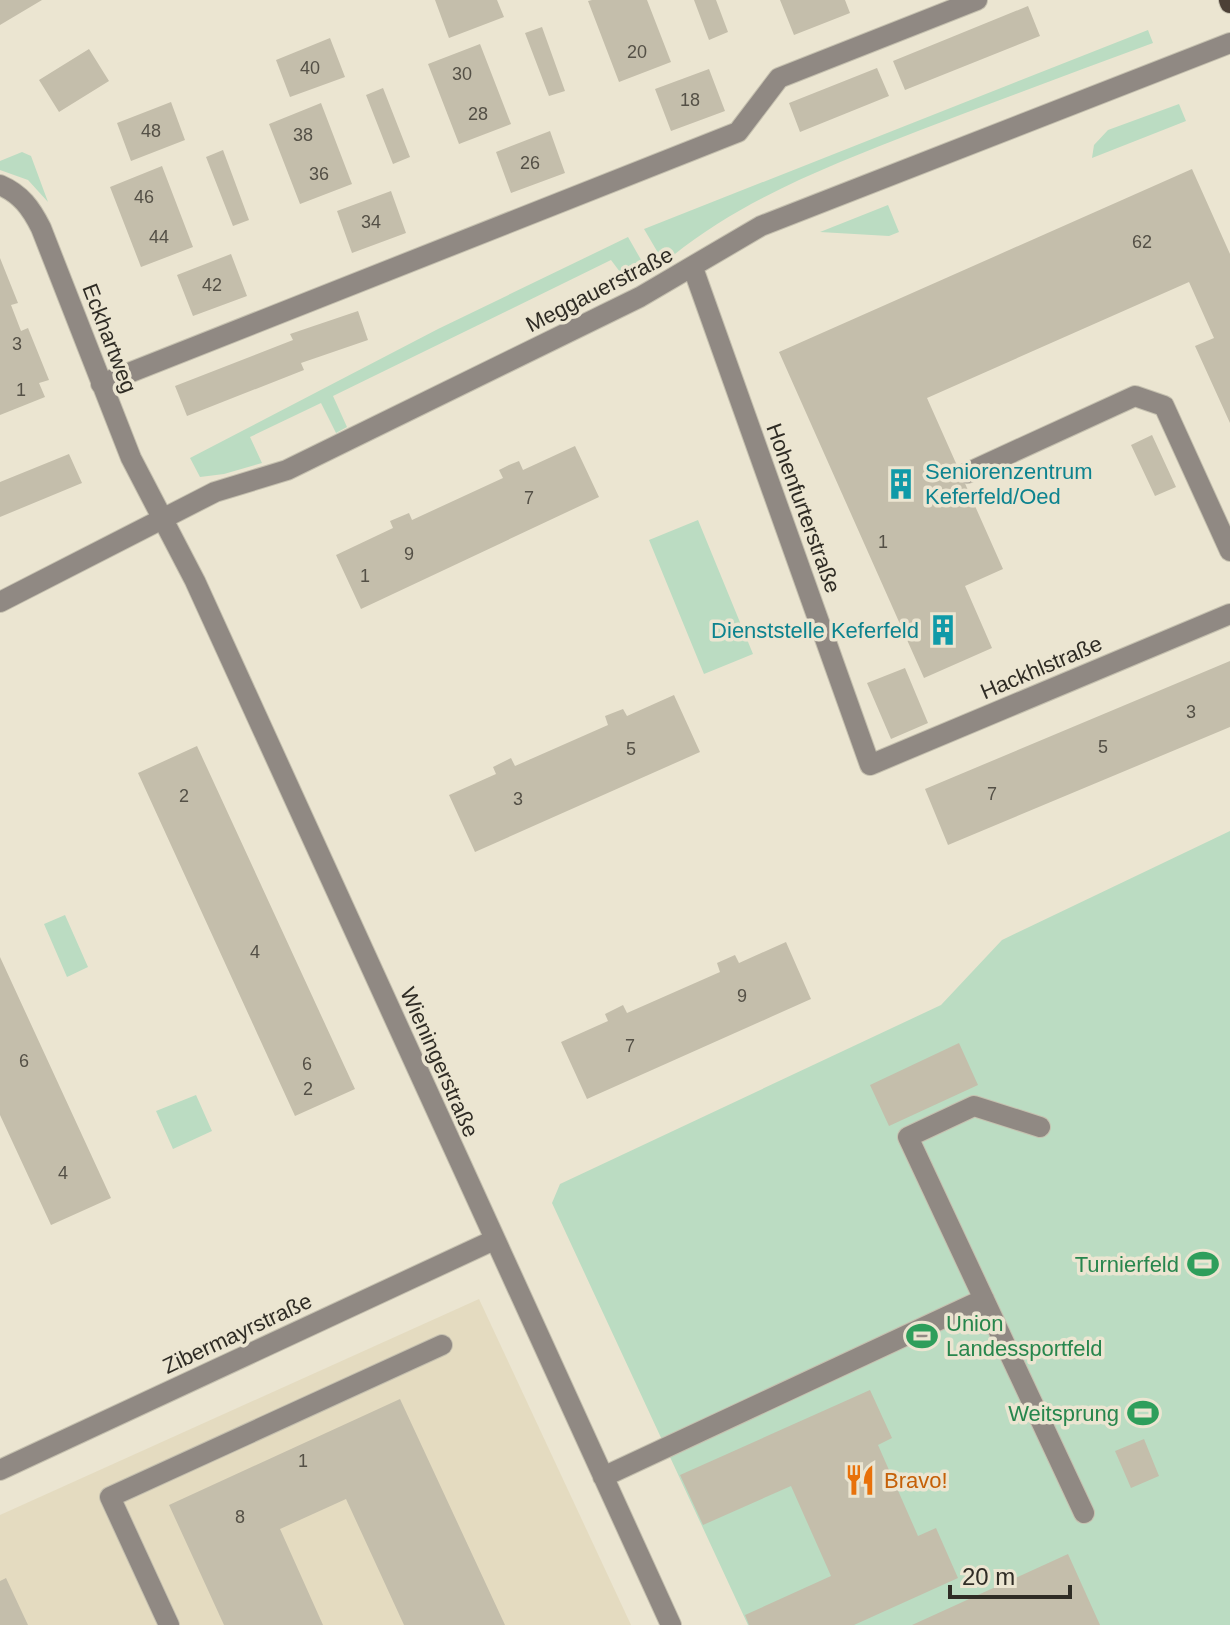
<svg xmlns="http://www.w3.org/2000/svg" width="1230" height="1625" font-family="Arial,sans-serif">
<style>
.built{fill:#e4dbc0}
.green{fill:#bbdcc2}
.building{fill:#c4beab}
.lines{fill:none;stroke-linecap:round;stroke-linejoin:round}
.minor-casing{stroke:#c5c0af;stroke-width:22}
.major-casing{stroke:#c5c0af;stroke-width:22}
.minor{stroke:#908983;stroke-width:20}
.major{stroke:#4c4036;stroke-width:20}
.labels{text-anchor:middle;stroke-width:7;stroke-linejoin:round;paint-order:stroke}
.number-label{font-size:18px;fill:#545046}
.street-label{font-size:22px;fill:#2f2c25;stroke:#ebe5d1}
.culture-label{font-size:22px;fill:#0d838f;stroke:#ebe5d1;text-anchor:start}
.leisure-label{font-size:22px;fill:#27864d;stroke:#ebe5d1;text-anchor:end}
.food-label{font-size:22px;fill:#c56008;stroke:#ebe5d1;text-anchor:start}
</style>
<rect width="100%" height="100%" fill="#ebe5d1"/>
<path class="built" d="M479 1299 631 1625H0V1515Z"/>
<path class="green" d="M1148 30 1153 43C1075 72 996 101 918 131 829 166 738 200 664 263L644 229Z
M1179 104 1186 121 1092 158 1094 145 1108 130Z
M22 152 31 156 48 202 28 180 0 170V161Z
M888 205 899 232 889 236 820 232Z
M628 237 648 272 633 281 623 276 611 260 333 396 347 427 336 433 321 403 250 437 262 463 224 474 200 477 190 458 438 329Z
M698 520 753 654 704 674 649 540Z
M1230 831V1625H748L552 1203 560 1184 941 1005 1002 940Z
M65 915 88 967 67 977 44 924Z
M196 1095 212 1131 173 1149 156 1111Z"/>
<path class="building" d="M0 0H42L0 25Z
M435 0H497L504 17 449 38Z
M592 0H647L671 62 619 82 588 1Z
M694 0H716L728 32 709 40Z
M780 0H845L850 13 794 35Z
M1028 6 1040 36 905 90 893 61Z
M542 27 565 91 549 96 525 33Z
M330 38 345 77 290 97 276 60Z
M480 44 511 124 459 144 428 64Z
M89 49 109 81 59 112 39 80Z
M877 68 889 96 800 132 789 103Z
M709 69 725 111 671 131 655 89Z
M383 88 410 157 393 164 366 95Z
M171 102 185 140 131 161 117 123Z
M321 103 352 184 300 204 269 124Z
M550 131 565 173 511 193 496 152Z
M223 150 249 220 233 226 206 157Z
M162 166 193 247 141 267 110 187Z
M1192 169 1230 254V423L1195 346 1214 338 1189 282 927 398 1003 569 965 586 992 648 924 678 779 352Z
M391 191 406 233 352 253 337 211Z
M231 254 247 296 193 316 177 275Z
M0 258 18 303 11 305 21 331 28 328 49 380 39 383 45 397 0 415Z
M358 311 368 340 301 363 304 370 187 416 175 386 293 340 290 334Z
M1152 435 1176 487 1155 496 1131 445Z
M575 446 599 497 361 609 336 555 393 528 390 521 409 513 412 520 503 478 499 470 509 465 519 461 523 470Z
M69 454 82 483 0 517V482Z
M1230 661V727L948 845 925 789Z
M905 668 928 723 891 739 867 683Z
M674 695 700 752 475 852 449 795 496 774 493 767 511 758 515 766 608 725 605 716 623 709 627 716Z
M197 746 355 1089 295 1116 138 773Z
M786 942 811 999 587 1099 561 1042 608 1021 605 1014 623 1005 627 1013 720 972 717 963 735 955 739 963Z
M0 957 111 1198 51 1225 0 1115Z
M959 1043 978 1085 889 1126 870 1085Z
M870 1390 892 1438 878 1445 918 1536 936 1528 958 1578 854 1625H749L745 1615 831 1576 791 1486 703 1525 680 1475Z
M400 1399 505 1625H404L346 1499 280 1529 323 1625H224L169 1505Z
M1144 1439 1159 1476 1131 1488 1115 1451Z
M1068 1554 1100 1625H912Z
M6 1578 28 1625H0V1581Z"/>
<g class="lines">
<defs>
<path id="minor" d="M0 185C21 194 31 208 41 228L131 458 195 581 671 1625
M693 268 870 765 1230 614
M101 384 738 132 779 78 977 0
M967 473 1135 396 1164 406 1230 551
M0 602 215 492 287 470 640 297 761 226 1230 43
M1040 1127 974 1106 908 1137 1084 1513
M0 1470 494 1240
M603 1477 984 1299
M169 1625 110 1497 442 1345"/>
<path id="major" d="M1229 0 1230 3"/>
</defs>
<use href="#minor" class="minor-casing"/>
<use href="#major" class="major-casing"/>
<use href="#minor" class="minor"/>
<use href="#major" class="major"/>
</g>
<defs>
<symbol id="building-bare" viewBox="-9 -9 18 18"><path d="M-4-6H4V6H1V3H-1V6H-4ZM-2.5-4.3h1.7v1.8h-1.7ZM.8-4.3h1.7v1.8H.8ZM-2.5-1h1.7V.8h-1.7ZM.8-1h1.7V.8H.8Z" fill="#0f9aa8" stroke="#ebe5d1" stroke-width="2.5" paint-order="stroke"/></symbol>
<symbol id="stadium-bare" viewBox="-9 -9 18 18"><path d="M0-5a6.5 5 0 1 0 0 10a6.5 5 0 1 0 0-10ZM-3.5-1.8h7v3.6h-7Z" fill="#2e9e5b" stroke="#ebe5d1" stroke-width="2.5" paint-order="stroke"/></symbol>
<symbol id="restaurant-bare" viewBox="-9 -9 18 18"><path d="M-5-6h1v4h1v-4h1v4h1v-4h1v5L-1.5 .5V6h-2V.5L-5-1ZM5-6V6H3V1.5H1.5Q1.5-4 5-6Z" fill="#e8710a" stroke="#ebe5d1" stroke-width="2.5" paint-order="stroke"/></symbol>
</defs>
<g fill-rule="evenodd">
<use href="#building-bare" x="879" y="462" width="44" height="44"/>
<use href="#building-bare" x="921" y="608" width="44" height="44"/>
<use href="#stadium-bare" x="1181" y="1242" width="44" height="44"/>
<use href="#stadium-bare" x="900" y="1314" width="44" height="44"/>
<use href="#stadium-bare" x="1121" y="1391" width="44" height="44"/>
<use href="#restaurant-bare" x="838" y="1458" width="44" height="44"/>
</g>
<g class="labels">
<g class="number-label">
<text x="637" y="58">20</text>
<text x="310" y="74">40</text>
<text x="462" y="80">30</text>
<text x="690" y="106">18</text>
<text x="478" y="120">28</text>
<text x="151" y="137">48</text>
<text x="303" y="141">38</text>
<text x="530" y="169">26</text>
<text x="319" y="180">36</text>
<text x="144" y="203">46</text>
<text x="371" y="228">34</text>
<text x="159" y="243">44</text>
<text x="1142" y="248">62</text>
<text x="212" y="291">42</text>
<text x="17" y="350">3</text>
<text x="21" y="396">1</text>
<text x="529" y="504">7</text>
<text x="883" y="548">1</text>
<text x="409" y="560">9</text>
<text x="365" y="582">1</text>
<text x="1191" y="718">3</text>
<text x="1103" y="753">5</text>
<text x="631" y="755">5</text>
<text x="992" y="800">7</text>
<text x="184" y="802">2</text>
<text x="518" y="805">3</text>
<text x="255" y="958">4</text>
<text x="742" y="1002">9</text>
<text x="630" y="1052">7</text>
<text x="24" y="1067">6</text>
<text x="307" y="1070">6</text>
<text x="308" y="1095">2</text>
<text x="63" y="1179">4</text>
<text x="303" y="1467">1</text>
<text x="240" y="1523">8</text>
</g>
<g class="street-label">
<text transform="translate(599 289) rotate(-27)" y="8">Meggauerstraße</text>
<text transform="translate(110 338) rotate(69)" y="8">Eckhartweg</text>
<text transform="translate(804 508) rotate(70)" y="8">Hohenfurterstraße</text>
<text transform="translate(1041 667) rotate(-23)" y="8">Hackhlstraße</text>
<text transform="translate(440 1062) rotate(66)" y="8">Wieningerstraße</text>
<text transform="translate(237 1333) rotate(-25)" y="8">Zibermayrstraße</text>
</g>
<g class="culture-label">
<text x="925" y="479">Seniorenzentrum<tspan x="925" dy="25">Keferfeld/Oed</tspan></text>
<text x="919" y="638" text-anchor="end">Dienststelle Keferfeld</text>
</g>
<g class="leisure-label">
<text x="1179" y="1272">Turnierfeld</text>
<text x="946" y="1331" text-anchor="start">Union<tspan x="946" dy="25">Landessportfeld</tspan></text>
<text x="1119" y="1421">Weitsprung</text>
</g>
<g class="food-label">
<text x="884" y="1488">Bravo!</text>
</g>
</g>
<path d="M950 1585v12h120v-12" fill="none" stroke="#2f2c25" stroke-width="4"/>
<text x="962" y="1585" font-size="24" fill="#2f2c25" stroke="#ebe5d1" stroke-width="6" paint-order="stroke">20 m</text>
</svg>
